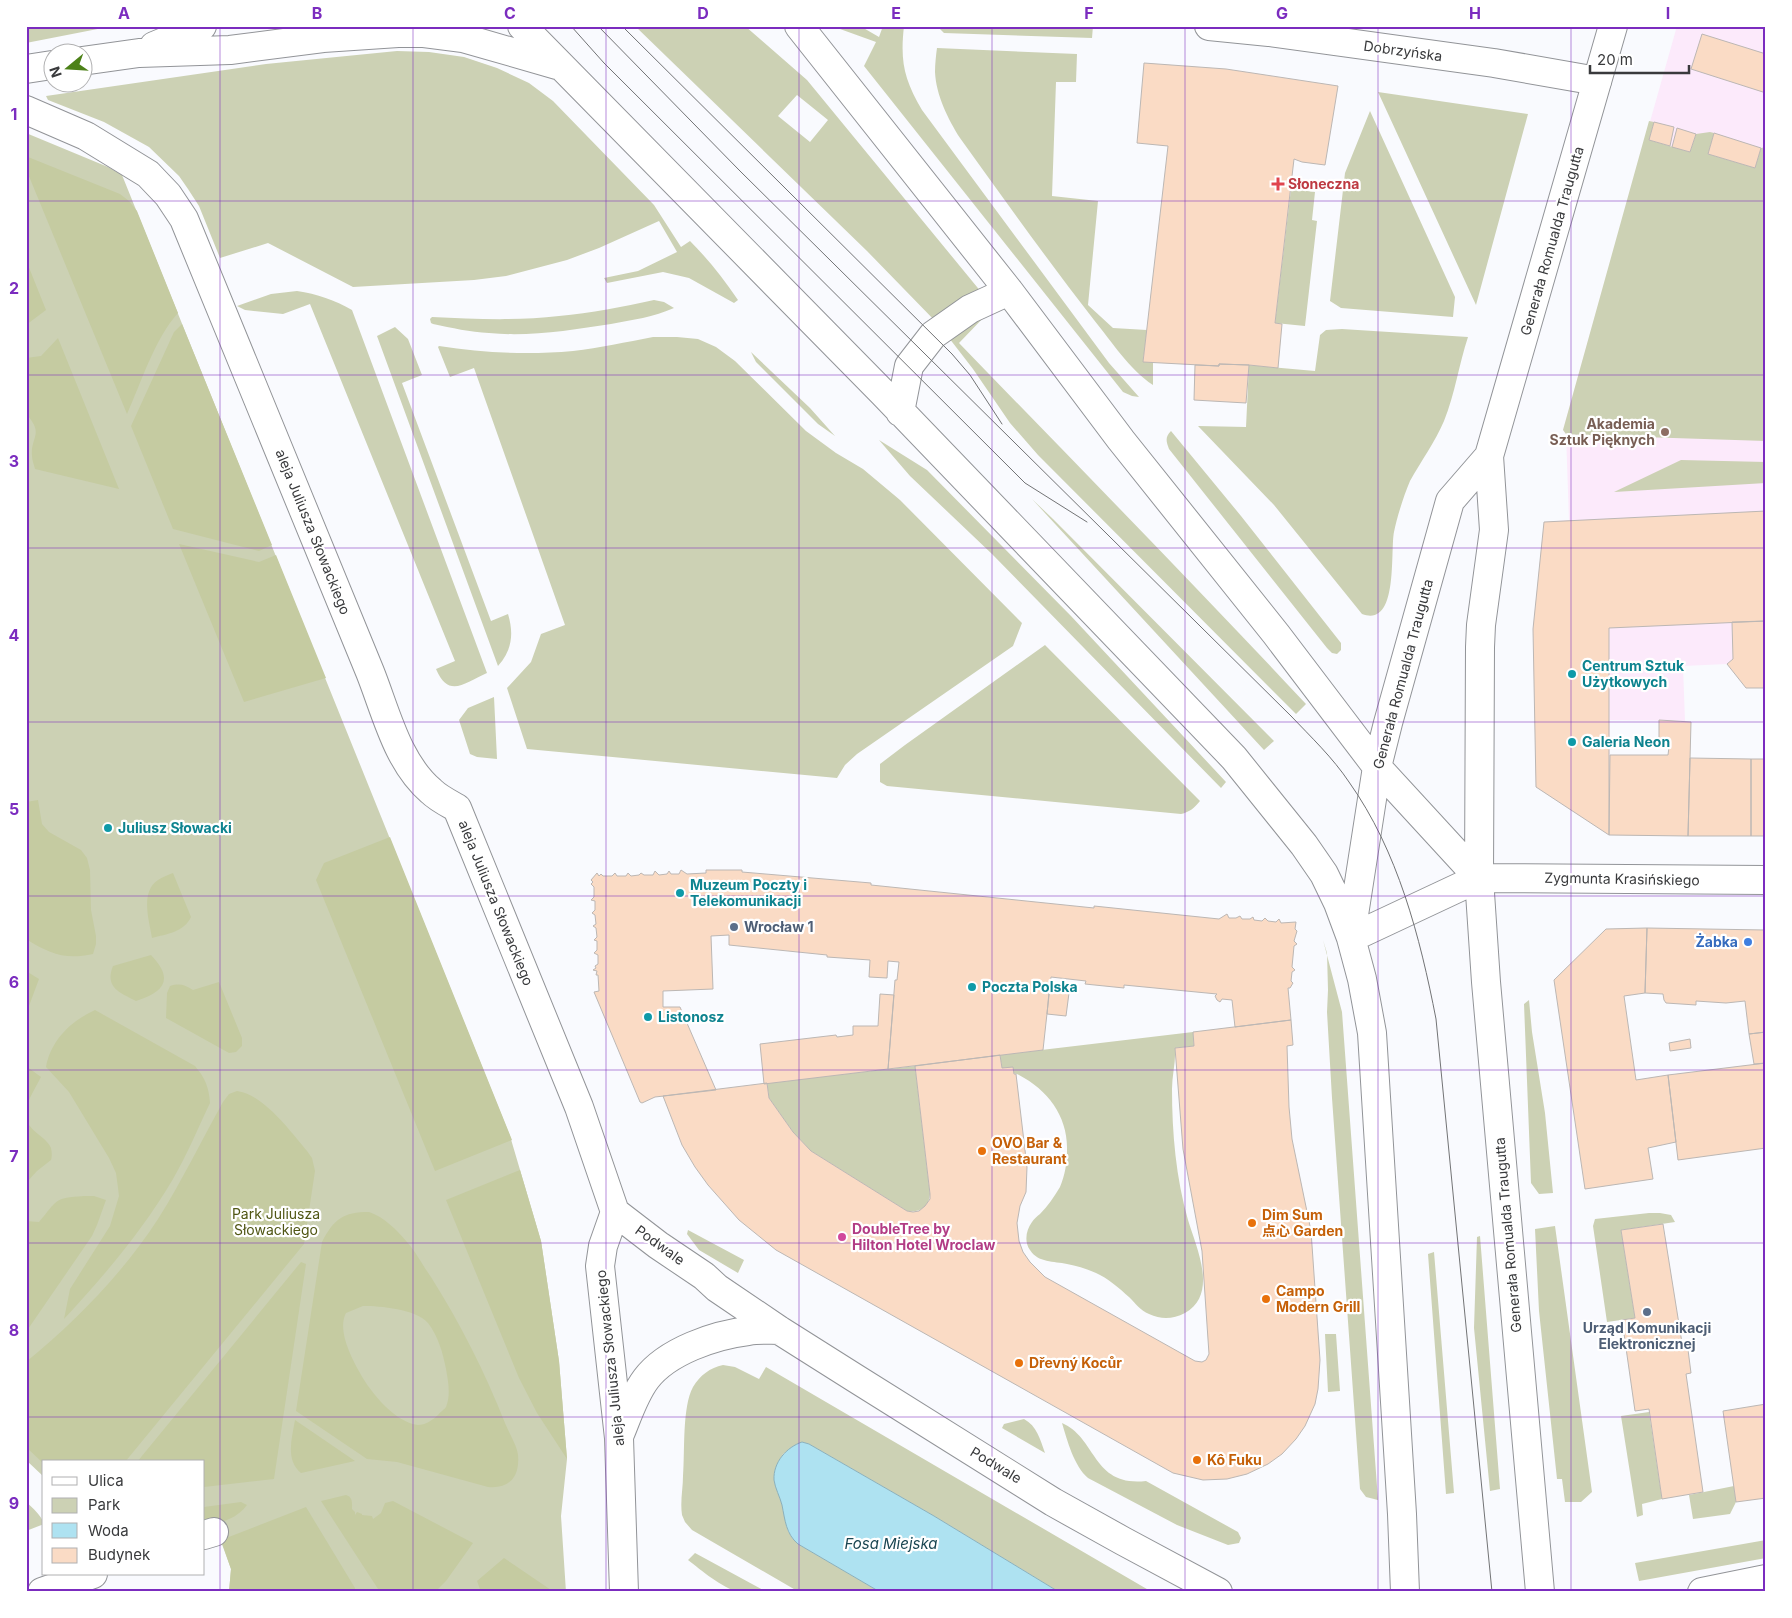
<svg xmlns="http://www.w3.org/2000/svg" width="1792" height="1618" font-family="Inter,'Noto Sans SC',sans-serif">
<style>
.education{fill:#fceafb}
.green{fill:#ccd1b4;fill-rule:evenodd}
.forest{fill:#c5cba1;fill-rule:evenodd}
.water{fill:#aee2f1;stroke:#8bb0bb}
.building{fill:#fadbc5;stroke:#bcb7b4}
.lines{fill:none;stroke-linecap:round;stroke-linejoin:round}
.street-casing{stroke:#929498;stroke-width:30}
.secondary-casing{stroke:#929498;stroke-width:30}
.street{stroke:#fff;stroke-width:28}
.secondary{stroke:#fff;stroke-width:28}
.tram{stroke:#727375;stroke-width:1}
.grid{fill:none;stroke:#7b2cbf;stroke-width:1;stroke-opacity:0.55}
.health-dot{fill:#e0444e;stroke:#fff;stroke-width:2}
.education-dot{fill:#8d6e63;stroke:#fff;stroke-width:2}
.culture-dot{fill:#0f9aa8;stroke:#fff;stroke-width:2}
.service-dot{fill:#5c6f8a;stroke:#fff;stroke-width:2}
.shop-dot{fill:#3f7fe0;stroke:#fff;stroke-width:2}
.food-dot{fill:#e8710a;stroke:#fff;stroke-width:2}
.hotel-dot{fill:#d1479c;stroke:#fff;stroke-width:2}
.labels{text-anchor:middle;stroke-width:4.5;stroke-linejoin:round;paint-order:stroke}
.street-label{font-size:14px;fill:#393a3c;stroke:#fff}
.health-label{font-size:14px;font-weight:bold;fill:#be3a42;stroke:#fff;text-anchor:start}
.education-label{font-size:14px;font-weight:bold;fill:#785e54;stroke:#fff;text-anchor:end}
.culture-label{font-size:14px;font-weight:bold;fill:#0d838f;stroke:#fff;text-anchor:start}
.service-label{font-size:14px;font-weight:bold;fill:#4e5e75;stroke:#fff;text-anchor:start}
.shop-label{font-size:14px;font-weight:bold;fill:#366cbe;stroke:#fff;text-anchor:end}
.food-label{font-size:14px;font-weight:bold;fill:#c56008;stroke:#fff;text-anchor:start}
.park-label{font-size:14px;fill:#505614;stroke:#fff}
.hotel-label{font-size:14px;font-weight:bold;fill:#b23c85;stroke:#fff;text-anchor:start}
.water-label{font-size:15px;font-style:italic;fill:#1b4753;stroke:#fff}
.neatline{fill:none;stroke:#7b2cbf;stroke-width:2}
.grid-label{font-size:16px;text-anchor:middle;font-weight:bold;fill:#7b2cbf}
</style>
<rect width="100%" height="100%" fill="#f9fafe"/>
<path class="education" d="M1677 26H1766V621L1732 622 1733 659 1727 664 1683 666 1685 721 1610 720 1609 835 1536 787 1533 629 1544 522 1569 520 1566 434 1563 430Z"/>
<path class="green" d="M26 26H113L26 43Z
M635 26H745L807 80 991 304 986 315 959 343C1075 463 1192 582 1306 704L1296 714 1038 455 1010 423 973 369 939 325 867 251ZM797 95 828 120 810 142 778 116Z
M838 26H860L879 37 883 26H904C900 62 904 79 922 110L1109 363 1139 397 1132 396 1123 392 864 66 876 42 840 29Z
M937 26H1093L1092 38 944 33Z
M937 48 1077 54 1076 82H1056L1052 196 1098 201 1088 305 1113 328 1147 330 1143 362H1153V385C1129 369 1112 342 1094 320 1048 261 1004 199 960 138 948 119 936 95 935 72 935 64 936 55 937 48Z
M397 51 429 52 464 57 497 68 529 83 553 101 654 205 681 247 690 241C708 259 723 278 738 300L734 303 689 278 663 272 607 283 604 278 638 271 677 252 659 221 599 248 567 260 506 276 474 280 353 287 268 243 220 258 199 206 188 189 179 176 149 147 104 122 48 100 46 96 266 64Z
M1378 92 1528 114 1476 305Z
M1370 111 1455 297 1453 317 1341 308 1330 301 1345 173Z
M1649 121 1654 122 1649 140 1690 152 1696 134 1710 132 1714 133 1708 154 1755 168 1761 148 1766 147V441L1580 435 1566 434 1563 430Z
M26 133 108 167 122 175 510 1136 541 1241 559 1361 567 1459 561 1516 566 1592H374L356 1589 355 1592H229L231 1569 215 1525 204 1524V1462H44V1477L26 1460Z
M1291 189 1315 192 1312 220 1317 221 1305 326 1275 323Z
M297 291C317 294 335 300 352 310L487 673C464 683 449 699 436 669L455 661 310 304 283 314 245 310 237 306 271 294Z
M654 300 664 302 674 308C654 317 632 320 611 324 572 330 529 337 489 333 470 332 452 328 433 324L431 323 430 319 432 317C474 319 517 321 559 316 591 313 623 307 654 300Z
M395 327 408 339 422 375 402 383 491 621 508 614C514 634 512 650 498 666L377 336Z
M1342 329 1468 337C1459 364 1455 394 1444 421 1435 442 1421 461 1410 481 1404 495 1397 517 1394 532 1390 552 1399 628 1362 614L1274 505 1198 426 1246 427 1249 365 1315 371 1320 335 1326 330Z
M653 337H677L698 339 716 347 735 361 806 431 836 453 863 469 900 500 1022 623 1013 646 857 754 845 765 837 778 527 749 507 688 531 662 541 634 565 625 474 368 450 377 438 347 439 346C484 353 528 355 573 351 600 348 626 342 653 337Z
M751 352 810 408 835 436 818 424 756 362Z
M1171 431 1241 516 1341 643V650L1337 654 1332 653 1327 648 1169 449C1166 441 1165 437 1171 431Z
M879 440 927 470 1071 616 1226 782 1221 788 992 554 910 476Z
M1681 460 1766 462V483L1614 492Z
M1032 499 1053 519 1274 741 1264 750Z
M1045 645 1200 801C1194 808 1190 812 1181 814L887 786 880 782V764L905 745Z
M494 697 497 759 477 757 470 754 459 720 468 708Z
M1323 940 1342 1012 1378 1500 1366 1497 1360 1489 1332 1098 1327 1012 1328 990 1327 953Z
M1529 1000 1532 1032 1545 1113 1553 1193 1539 1194 1531 1183 1524 1004Z
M1193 1032 1194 1046 1175 1048C1176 1062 1172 1075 1172 1089 1172 1133 1176 1178 1188 1220 1196 1247 1219 1294 1185 1313 1173 1319 1162 1320 1149 1314 1140 1310 1136 1304 1129 1297 1120 1289 1108 1278 1096 1273 1087 1269 1077 1266 1067 1264 1054 1261 1038 1263 1030 1250 1024 1242 1026 1230 1032 1222 1034 1219 1037 1216 1040 1214 1048 1206 1054 1197 1060 1187 1065 1175 1067 1163 1067 1150 1068 1117 1048 1090 1019 1075 1014 1073 1008 1071 1002 1068L1000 1055Z
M915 1066 930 1194C929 1207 920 1213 907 1211L811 1151 793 1132 769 1098 767 1083Z
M1649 1213H1660L1671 1215 1675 1222 1621 1230 1635 1318 1607 1322 1593 1226 1595 1219Z
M1555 1226 1592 1492 1581 1502H1565L1562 1479H1557L1539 1311 1535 1229Z
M688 1230 744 1260 738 1273 699 1250 687 1234Z
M1480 1236 1500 1489 1490 1491 1474 1328 1477 1237Z
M1434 1252 1454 1493 1446 1494 1428 1254Z
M1325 1334H1336L1340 1391 1328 1392Z
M723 1365 735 1367 759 1379 766 1367 1152 1592H1059L934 1516 809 1444 802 1442 783 1454 775 1471 774 1481 781 1500 788 1531 793 1539 798 1544 880 1592H799L692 1530 685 1522 682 1515C680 1502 683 1488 683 1476 685 1452 682 1407 693 1387 700 1375 710 1368 723 1365Z
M1649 1412 1662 1499 1642 1504 1643 1515 1637 1517 1621 1416Z
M1024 1419C1037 1426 1040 1439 1045 1453L1002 1428 1004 1424Z
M1062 1423C1097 1438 1092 1487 1146 1481L1238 1532 1241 1538 1239 1543 1228 1545 1177 1525 1088 1478C1074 1466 1067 1440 1062 1423Z
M1734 1486 1736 1502 1730 1514 1693 1519 1689 1495Z
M26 1502C33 1508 41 1515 44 1524L26 1531Z
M1766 1540V1558L1639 1581 1635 1563Z
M695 1553 767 1592C758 1592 747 1594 739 1592 722 1588 701 1570 688 1560Z"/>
<path class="forest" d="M28 157 120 194 129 201 137 211 178 313C155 338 141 383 127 414L26 169V159Z
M26 260 46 310 26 325Z
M182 324 272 545 259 551 173 529 131 426 174 332Z
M58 338 119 489 35 469C34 465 32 460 32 456 30 437 45 434 26 414V358L41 356Z
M179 544 259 562 276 555 326 678 244 702Z
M38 800 42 824 49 832 81 850 87 858 90 870 91 910 96 936V944L93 954C65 960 50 954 26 939V802Z
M390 837 512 1140 435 1171 316 880 324 863Z
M173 873 191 917C184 932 167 934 152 938 149 920 140 892 158 880 162 877 168 875 173 873Z
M151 955C174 979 165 992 136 1001 121 993 104 988 113 966Z
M26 971 39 979 26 1014Z
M219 982 242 1038V1046L236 1052 229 1053 166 1018 167 993 170 986C180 983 185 985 193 990Z
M95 1010 195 1066C205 1078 209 1087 210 1103 198 1128 187 1155 173 1179 143 1230 104 1276 64 1319L70 1289 110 1226 119 1196 118 1188 116 1173 109 1158 69 1092 46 1067C51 1040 71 1021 95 1010Z
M26 1066 41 1077C36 1087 28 1099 26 1110 23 1131 45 1134 51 1148 52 1152 52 1157 51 1160L37 1171 26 1183Z
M237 1091C263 1094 291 1132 307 1151L312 1158 315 1171 304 1244 125 1462H44V1464L26 1447V1362C76 1321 123 1273 158 1219 182 1181 201 1141 223 1102L229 1094Z
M520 1170 541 1241 559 1361 567 1459 537 1413 519 1378 446 1200Z
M84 1196H94L106 1200 97 1225 92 1236 26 1332V1221L39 1222C58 1200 53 1198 84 1196Z
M369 1212C384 1217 397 1230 407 1242 416 1252 423 1266 431 1277 460 1323 485 1372 505 1423 509 1433 517 1445 518 1455 520 1477 509 1489 488 1487L397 1462 367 1459 296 1411 322 1242C334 1219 343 1212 369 1212ZM363 1306C380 1306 416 1309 428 1323 438 1336 443 1353 446 1369 448 1380 451 1395 446 1407 445 1409 440 1412 438 1415 433 1420 425 1425 418 1425 396 1423 370 1392 360 1373 351 1357 337 1330 346 1313Z
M301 1262 306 1264 274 1479 204 1487V1462H137Z
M295 1420 355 1461 301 1473C285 1460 292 1438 295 1420Z
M346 1495C353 1497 352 1503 352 1509L355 1512V1515L357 1512 362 1514V1515L372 1516 373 1519 381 1513 385 1503 393 1501 473 1543 446 1581 435 1592H380L321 1501Z
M241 1502 247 1505C238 1518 219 1525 204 1524V1507Z
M306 1507 355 1588V1592H229L231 1569 221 1540Z
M504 1558 554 1592H481L477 1581Z"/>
<path class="water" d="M802 1442 809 1444 934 1516 1059 1592H880L798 1544C786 1534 785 1520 782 1505 780 1497 775 1488 774 1480 773 1462 787 1447 802 1442Z"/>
<path class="building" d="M1702 34 1766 54V93L1691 69Z
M1144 63 1226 69 1338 86 1325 165 1302 162 1294 159 1275 323 1282 324 1278 368 1249 365 1219 364V366L1143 362 1168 146 1137 143Z
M1654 122 1674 127 1670 146 1649 140Z
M1677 128 1696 134 1690 152 1672 147Z
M1714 133 1761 148 1755 168 1708 154Z
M1219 364 1249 365 1246 403 1194 400 1195 365 1219 366Z
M1766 511V621L1609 628V835L1536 787 1533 629 1544 522Z
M1766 621V688H1746L1727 664 1733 659 1732 622Z
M1659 720 1691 722 1688 836 1609 835 1610 755H1668L1669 747 1659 743Z
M1690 758 1751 759V836H1688Z
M1751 759H1766V836H1751Z
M681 870 687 874 706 873V870H742V872L871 883V885L1094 908V906L1219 919 1227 914 1229 918H1236L1240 916 1242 919H1250L1253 917 1254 920 1262 921 1265 918 1268 921 1276 922 1279 919 1281 923 1296 922 1295 929 1297 931 1294 941 1297 944 1294 946 1292 967 1295 970 1292 972 1291 981 1293 983 1290 988H1288L1291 1020 1235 1027 1232 1000 1222 999 1220 1002 1217 1000 1215 996 1217 994 1124 985V988L1085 984 1086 981 1051 977 1043 1050 888 1069 895 980H897L899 962 888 961 887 978 869 977 870 960 827 957V955L729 945V935L711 936 713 989 663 991V1007H680L716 1090 655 1097 642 1103 640 1102 594 992 599 991 598 975H596L597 971 593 970 596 968 595 966 598 964V955L594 953 597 950V941L594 940 597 937 596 928 593 926 596 924 595 915 592 913 595 910V901L591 900 594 897V887L591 884 593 882 591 880 597 873 599 876 601 874 603 876H612L615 873 617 876H626L628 873 631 876 639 875 641 873 644 875H653L655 871 659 875 667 874 669 871 671 874H679Z
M1647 928 1765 930 1766 1032 1749 1034 1745 1001 1726 1003 1696 1001V1005L1666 1003 1664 1000 1663 994 1645 993Z
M1647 928 1645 993 1624 996 1636 1080 1668 1075 1676 1142 1648 1148 1653 1179 1585 1189 1554 980 1606 929Z
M1049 992 1069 993 1066 1016 1047 1014Z
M880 994 894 995 888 1069 764 1084 760 1044 836 1035 837 1037 853 1035V1026H878Z
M1291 1020 1293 1045 1287 1046 1289 1107 1292 1139 1311 1231 1320 1360 1318 1389 1315 1404 1305 1426 1296 1439 1282 1454 1268 1464 1247 1474 1227 1479 1203 1480 1173 1473 776 1250 739 1220 708 1185 695 1167 682 1145 663 1096 767 1083 769 1098 793 1132 811 1151 907 1211 913 1212 919 1211 925 1206 930 1199V1194L915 1066 1000 1055 1002 1068 1013 1067 1014 1074H1016L1027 1167 1026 1192 1020 1206 1017 1223 1019 1241 1023 1252 1030 1262 1045 1277 1195 1361 1202 1362 1206 1360 1209 1354 1202 1251 1183 1149 1175 1048 1194 1046 1193 1032Z
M1766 1032V1063L1754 1064 1749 1034Z
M1690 1039 1691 1048 1670 1051 1669 1043Z
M1766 1063V1148L1678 1160 1668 1075Z
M1663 1224 1682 1343 1687 1342 1691 1373 1686 1374 1703 1492 1662 1499 1649 1409 1635 1411 1622 1320 1635 1318 1621 1230Z
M1766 1404V1498L1736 1502 1723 1411Z"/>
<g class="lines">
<defs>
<path id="street" d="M1209 26 1269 32 1494 63 1597 81
M26 110 86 136 148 174 168 195 184 219 370 672C386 712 397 762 431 791 438 798 448 803 457 808L579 1107 615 1212 603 1246 600 1266 619 1438 624 1592
M615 1212 658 1245 704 1276 717 1288 779 1330 855 1378 1053 1502 1123 1541 1218 1592
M620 1434C628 1415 634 1395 646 1379 667 1351 715 1335 748 1331 758 1329 769 1330 779 1330
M204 1535 214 1532
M42 1592 93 1574"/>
<path id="secondary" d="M522 26 883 393 1234 758 1304 845 1324 874 1338 903 1351 938 1362 979 1372 1033 1402 1514 1405 1592
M799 26 1009 291 1121 440 1276 634 1377 767 1479 878
M154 46 202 26
M82 61 139 53 230 50 323 38 398 33H424L463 38 557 65
M26 69 52 65
M900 412 909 366 933 335 970 309 1009 291
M1351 934 1377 767 1388 723 1450 501 1489 456
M1351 938 1479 878 1766 880
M1540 1592 1486 982 1479 878 1480 647 1481 625 1494 530 1489 456 1613 26
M1702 1592 1766 1579"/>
</defs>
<use href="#street" class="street-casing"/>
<use href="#secondary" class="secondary-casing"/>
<use href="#street" class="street"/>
<use href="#secondary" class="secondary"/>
<path class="tram" d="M571 26 604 63 1025 483 1087 522
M598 26 740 171 1291 716C1311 737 1333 758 1349 782 1398 851 1420 937 1436 1019L1492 1592
M622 26 952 354 970 375 1002 424"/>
</g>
<path class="grid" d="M220 26V1592M413 26V1592M606 26V1592M799 26V1592M992 26V1592M1185 26V1592M1378 26V1592M1571 26V1592M26 201H1766M26 375H1766M26 548H1766M26 722H1766M26 896H1766M26 1070H1766M26 1243H1766M26 1417H1766"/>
<path class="health-dot" d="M1275.5 176.5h5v5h5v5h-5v5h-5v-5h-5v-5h5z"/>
<circle class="education-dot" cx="1665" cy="432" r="5"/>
<g class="culture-dot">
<circle cx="1572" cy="674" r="5"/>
<circle cx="1572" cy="742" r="5"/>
<circle cx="108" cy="828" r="5"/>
<circle cx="680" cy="893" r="5"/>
<circle cx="972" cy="987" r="5"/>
<circle cx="648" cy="1017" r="5"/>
</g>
<g class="service-dot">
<circle cx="734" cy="927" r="5"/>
<circle cx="1647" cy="1312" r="5"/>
</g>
<circle class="shop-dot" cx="1748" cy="942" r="5"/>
<g class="food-dot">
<circle cx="982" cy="1151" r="5"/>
<circle cx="1252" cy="1223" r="5"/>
<circle cx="1266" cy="1299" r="5"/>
<circle cx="1019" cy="1363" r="5"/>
<circle cx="1197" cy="1460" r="5"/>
</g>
<circle class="hotel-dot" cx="842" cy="1237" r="5"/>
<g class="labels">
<g class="street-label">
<text transform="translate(1403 51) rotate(8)" y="5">Dobrzyńska</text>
<text transform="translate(1552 241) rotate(-74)" y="5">Generała Romualda Traugutta</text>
<text transform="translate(313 532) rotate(68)" y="5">aleja Juliusza Słowackiego</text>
<text transform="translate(1403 674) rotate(-75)" y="5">Generała Romualda Traugutta</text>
<text transform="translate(1622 879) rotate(1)" y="5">Zygmunta Krasińskiego</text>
<text transform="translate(496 903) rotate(68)" y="5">aleja Juliusza Słowackiego</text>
<text transform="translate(1508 1235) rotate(-95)" y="5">Generała Romualda Traugutta</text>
<text transform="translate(660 1245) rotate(36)" y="5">Podwale</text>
<text transform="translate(610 1358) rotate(-96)" y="5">aleja Juliusza Słowackiego</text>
<text transform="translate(996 1465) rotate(31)" y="5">Podwale</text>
</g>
<g class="health-label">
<text x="1288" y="189">Słoneczna</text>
</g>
<g class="education-label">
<text x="1655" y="429">Akademia<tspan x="1655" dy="16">Sztuk Pięknych</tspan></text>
</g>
<g class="culture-label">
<text x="1582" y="671">Centrum Sztuk<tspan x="1582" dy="16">Użytkowych</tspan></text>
<text x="1582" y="747">Galeria Neon</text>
<text x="118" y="833">Juliusz Słowacki</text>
<text x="690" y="890">Muzeum Poczty i<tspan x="690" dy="16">Telekomunikacji</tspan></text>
<text x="982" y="992">Poczta Polska</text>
<text x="658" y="1022">Listonosz</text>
</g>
<g class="service-label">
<text x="744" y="932">Wrocław 1</text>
<text x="1647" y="1333" text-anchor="middle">Urząd Komunikacji<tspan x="1647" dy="16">Elektronicznej</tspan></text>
</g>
<g class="shop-label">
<text x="1738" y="947">Żabka</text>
</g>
<g class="food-label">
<text x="992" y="1148">OVO Bar &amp;<tspan x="992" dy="16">Restaurant</tspan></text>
<text x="1262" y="1220">Dim Sum<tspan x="1262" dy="16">点心 Garden</tspan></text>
<text x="1276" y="1296">Campo<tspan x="1276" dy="16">Modern Grill</tspan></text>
<text x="1029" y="1368">Dřevný Kocůr</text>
<text x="1207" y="1465">Kô Fuku</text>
</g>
<g class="park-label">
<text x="276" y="1219">Park Juliusza<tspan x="276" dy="16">Słowackiego</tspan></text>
</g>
<g class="hotel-label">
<text x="852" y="1234">DoubleTree by<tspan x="852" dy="16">Hilton Hotel Wroclaw</tspan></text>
</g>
<g class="water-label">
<text x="891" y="1549">Fosa Miejska</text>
</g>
</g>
<rect width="1792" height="1618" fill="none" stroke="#ffffff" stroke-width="55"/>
<rect x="42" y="1460" width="162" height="115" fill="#ffffff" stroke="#b0b0b1"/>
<rect x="52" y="1477" width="25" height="8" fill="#ffffff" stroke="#b0b0b1"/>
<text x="88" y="1486" font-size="15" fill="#393a3c">Ulica</text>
<rect x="52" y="1498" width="25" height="15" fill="#ccd1b4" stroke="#b0b0b1"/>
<text x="88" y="1510" font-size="15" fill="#393a3c">Park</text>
<rect x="52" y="1523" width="25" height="15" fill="#aee2f1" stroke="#b0b0b1"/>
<text x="88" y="1536" font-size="15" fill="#393a3c">Woda</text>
<rect x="52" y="1548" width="25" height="15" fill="#fadbc5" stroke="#b0b0b1"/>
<text x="88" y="1560" font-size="15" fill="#393a3c">Budynek</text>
<g transform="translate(68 68) rotate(252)"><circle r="24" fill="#ffffff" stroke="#b0b0b1"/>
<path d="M0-4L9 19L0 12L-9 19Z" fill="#4c8118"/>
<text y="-8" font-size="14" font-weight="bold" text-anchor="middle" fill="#393a3c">N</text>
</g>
<path d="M1590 65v8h99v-8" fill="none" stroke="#393a3c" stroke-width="2.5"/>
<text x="1597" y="65" font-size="15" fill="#393a3c" stroke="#ffffff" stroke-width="4" paint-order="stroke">20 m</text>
<rect x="28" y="28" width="1736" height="1562" class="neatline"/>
<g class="grid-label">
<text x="124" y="19">A</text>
<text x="317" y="19">B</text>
<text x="510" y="19">C</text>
<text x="703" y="19">D</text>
<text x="896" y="19">E</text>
<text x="1089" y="19">F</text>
<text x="1282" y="19">G</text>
<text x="1475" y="19">H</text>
<text x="1668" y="19">I</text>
<text x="14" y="120">1</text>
<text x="14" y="294">2</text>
<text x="14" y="467">3</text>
<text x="14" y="641">4</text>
<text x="14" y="815">5</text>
<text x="14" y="988">6</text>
<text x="14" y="1162">7</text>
<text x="14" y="1336">8</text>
<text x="14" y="1509">9</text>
</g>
</svg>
